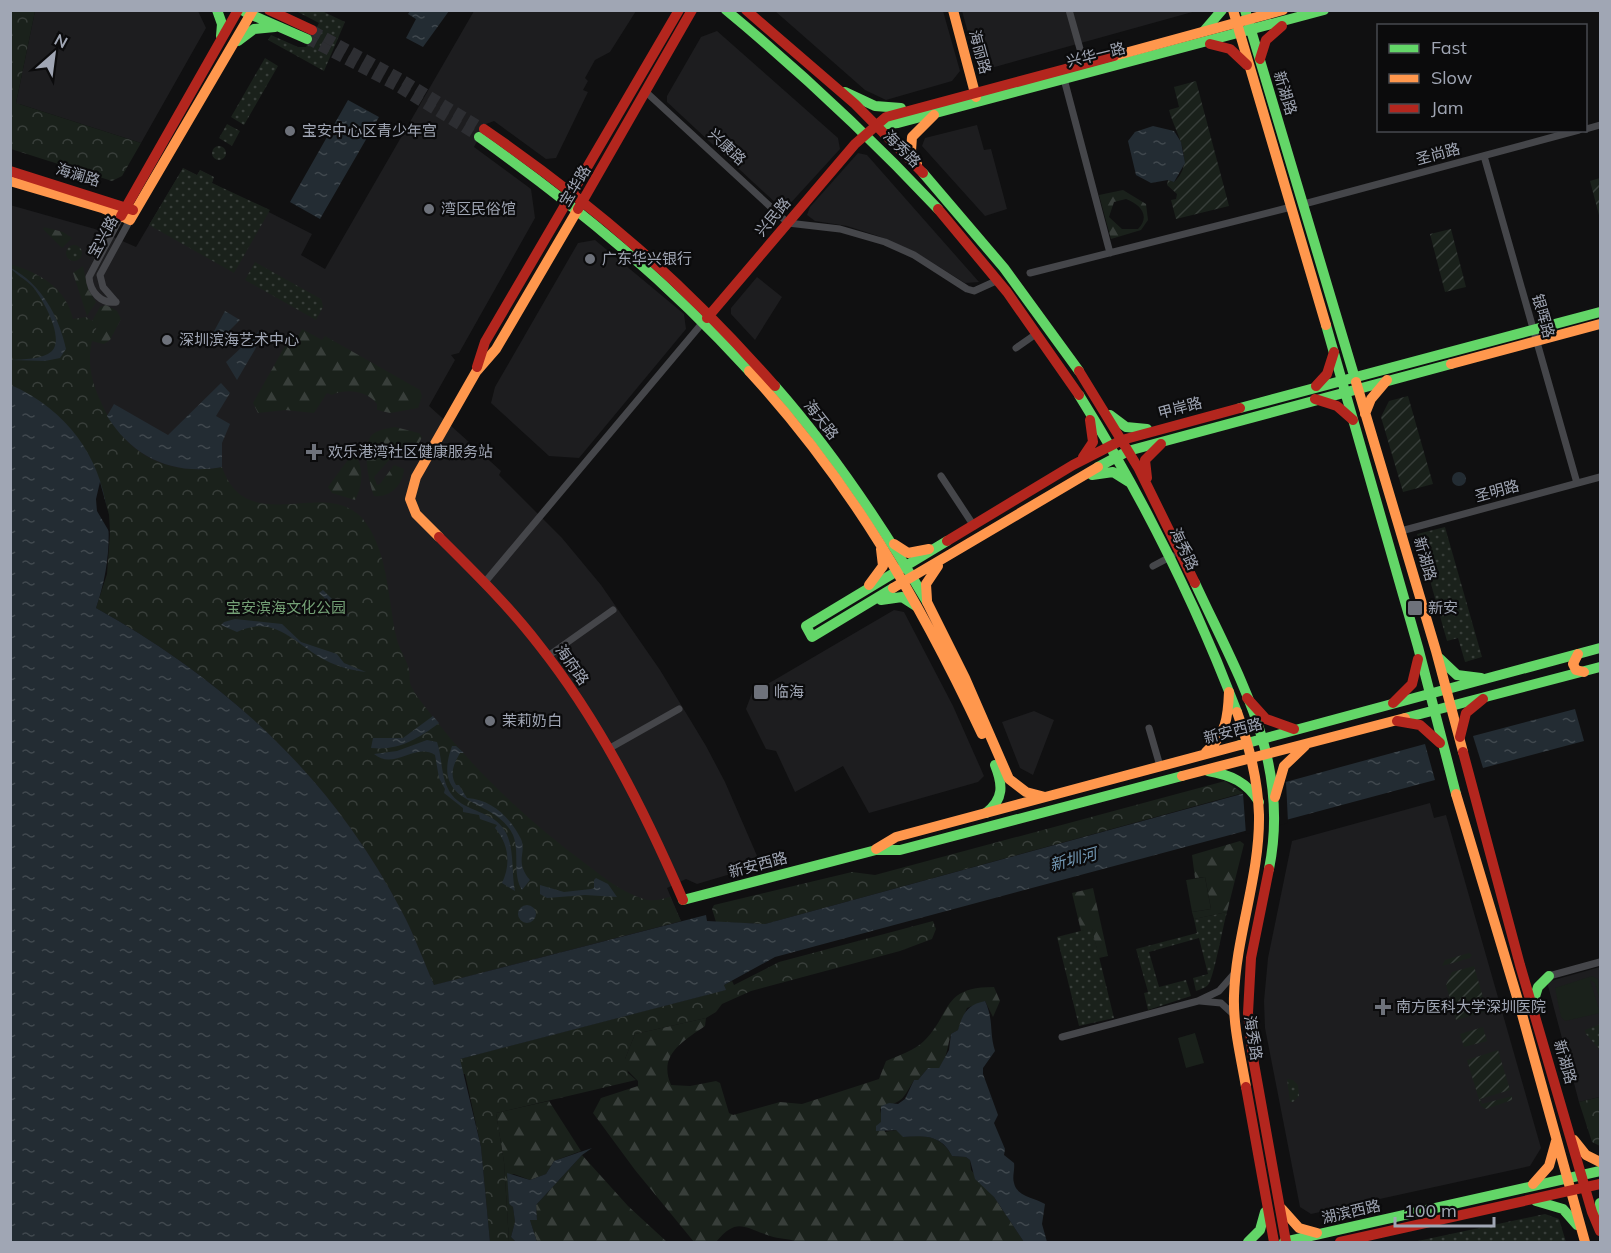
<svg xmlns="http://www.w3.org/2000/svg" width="1611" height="1253" font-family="Mulish,'Noto Sans SC',sans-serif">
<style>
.built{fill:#1d1d1f}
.grass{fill:url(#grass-dots)}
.forest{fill:url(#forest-firs);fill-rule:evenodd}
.park{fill:url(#park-crowns)}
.garden{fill:url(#garden-furrows)}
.pitch{fill:#1a211b}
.water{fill:url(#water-ripples)}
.pier{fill:#101011}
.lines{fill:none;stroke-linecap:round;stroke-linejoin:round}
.secondary-tunnel{stroke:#2d2e32;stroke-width:10;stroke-dasharray:10 5;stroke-linecap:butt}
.street{stroke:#45464a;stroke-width:7}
.fast{stroke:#63d668;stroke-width:10}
.slow{stroke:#ff974d;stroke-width:10}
.jam{stroke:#b3261e;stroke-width:10}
.poi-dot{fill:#6e727b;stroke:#0b0b0c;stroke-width:2}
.labels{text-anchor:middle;stroke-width:4.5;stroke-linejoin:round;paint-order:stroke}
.street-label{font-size:15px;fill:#a0a6b4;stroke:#0b0b0c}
.poi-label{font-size:15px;fill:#a0a6b4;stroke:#0b0b0c;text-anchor:start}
.park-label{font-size:15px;fill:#74a176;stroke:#0b0b0c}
.water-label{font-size:16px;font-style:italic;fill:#7297b3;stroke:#0b0b0c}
</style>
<defs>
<pattern id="grass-dots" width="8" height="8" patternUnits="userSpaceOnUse" patternTransform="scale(1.5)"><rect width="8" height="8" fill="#1a211b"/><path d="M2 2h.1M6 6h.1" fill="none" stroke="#383e3a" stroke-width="1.8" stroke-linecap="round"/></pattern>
<pattern id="forest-firs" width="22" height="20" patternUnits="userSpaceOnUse" patternTransform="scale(1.5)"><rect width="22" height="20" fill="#1a211b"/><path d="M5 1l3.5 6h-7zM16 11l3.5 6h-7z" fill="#383e3a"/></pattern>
<pattern id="park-crowns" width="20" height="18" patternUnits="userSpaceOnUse" patternTransform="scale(1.5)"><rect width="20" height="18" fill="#1a211b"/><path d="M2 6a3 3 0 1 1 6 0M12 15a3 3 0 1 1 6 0" fill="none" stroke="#383e3a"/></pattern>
<pattern id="garden-furrows" width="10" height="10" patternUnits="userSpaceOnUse" patternTransform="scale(1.5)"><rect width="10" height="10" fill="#1a211b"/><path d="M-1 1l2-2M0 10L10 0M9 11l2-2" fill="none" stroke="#383e3a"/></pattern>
<pattern id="water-ripples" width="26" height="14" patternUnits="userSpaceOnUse" patternTransform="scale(1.5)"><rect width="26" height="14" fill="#232c33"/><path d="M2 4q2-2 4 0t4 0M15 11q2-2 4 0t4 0" fill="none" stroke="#40484e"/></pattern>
</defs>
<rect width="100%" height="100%" fill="#101011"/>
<path class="built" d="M35 11H198L206 28 141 143 16 103Z
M474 11H636L610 52 595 60 585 78 588 81 583 90 588 92 556 158 546 159 494 121 486 124 474 147 531 189 535 218 459 353 451 355 455 360 429 406 501 471 499 475 562 538 601 585 660 670 706 746 725 782 761 865 697 884 686 879 667 888 681 921 435 985 16 387 11 385 10 205 95 229 136 247 183 168 197 175 200 170 214 177 212 183 312 234 301 255 325 269Z
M775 11H943L960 71 952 81 886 100 865 90Z
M962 11H1196L984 70 977 65Z
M717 31 838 138 840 149 787 207 781 208 667 102V96L701 37Z
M977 125 984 150 991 149 1007 209 985 216 922 146 925 138Z
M858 153 867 155 979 282 965 283 915 252 878 236 847 226 815 221 807 215 810 207Z
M595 240 684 314 686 329 579 458 549 456 491 403 495 387 578 243Z
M757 277 782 297 755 340 731 314V308Z
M894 610 904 612 953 706 984 776 978 782 869 813 843 766 795 792 776 751 766 749 746 709 752 693Z
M1034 711 1054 720 1033 775 1020 768 1002 722Z
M1430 803 1434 818 1446 815 1541 1148 1530 1166 1311 1214 1300 1207 1265 1028 1264 1001 1268 958 1292 841Z
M1600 967V1097L1579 1102 1547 982Z"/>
<path class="grass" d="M296 11H322L345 22 324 71 268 40 271 35 298 47H306L319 23Z
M265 58 278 66 244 125 231 117Z
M227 124 240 131 232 146 219 138Z
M212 153a7 7 0 1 1 14 0a7 7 0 1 1-14 0Z
M183 168 197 175 200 170 214 177 212 183 270 210 234 273 149 225Z
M66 253a8 8 0 1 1 16 0a8 8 0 1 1-16 0Z
M255 262 321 299 323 307 316 320 245 280Z
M1445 527 1482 657 1465 662 1458 638 1447 641 1417 534Z
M1227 912C1223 925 1214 978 1208 985 1205 988 1201 989 1196 991L1193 978 1208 974 1199 938 1149 952 1159 987 1186 980 1191 996 1148 1010 1144 993 1148 992 1136 949 1197 933 1194 919Z
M1092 928 1114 1018 1079 1026 1057 937Z
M1600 1024V1050L1586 1034 1585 1030Z
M1287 1079 1293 1080 1298 1085 1299 1096 1293 1102H1290Z
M1545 1214 1559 1219 1566 1242H1413Z"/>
<path class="forest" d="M1123 190 1146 204 1148 220 1141 230 1111 239 1099 195ZM1126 199C1140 204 1151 216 1138 229H1122L1109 217 1114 202Z
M44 227 63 232 72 238 62 248 43 229Z
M83 266 88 289 96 302 87 316 73 273Z
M106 305 117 311 121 319 110 340 104 344 91 341 98 324 92 321 100 307Z
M302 329 322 340 325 336 420 390 422 396 418 408 390 413 377 410V404C368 391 346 388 332 395L327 393 314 413 285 410 258 413 253 403 290 337 296 340Z
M395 427 419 433 422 437 411 460 391 458 374 477 377 485 380 484 394 465 404 469C403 485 390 498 374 496 369 484 361 445 372 435 377 430 388 428 395 427Z
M355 455C365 468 362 487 355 500L332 493 328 487 350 457Z
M1240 841 1244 844 1227 912 1194 919 1192 912 1211 909 1205 877 1195 878 1192 855Z
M1093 888 1108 956 1099 958 1092 929 1081 931 1072 893Z
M994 987 1000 1001 993 1017 985 1001 967 1008 958 1030 951 1034C947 1046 948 1057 939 1068H928L918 1080H914C900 1104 904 1099 880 1109L885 1132 896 1130 904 1137C924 1134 942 1136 952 1156L966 1157 970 1160 971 1170 994 1197 1024 1242H797C788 1238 779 1239 770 1236 743 1227 737 1217 716 1242H694L635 1170 593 1113 601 1098 638 1086V1081L625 1068V1059L635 1034 706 1018 705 1026C682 1042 658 1055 671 1085L690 1086 716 1081 720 1083 729 1113 733 1115 780 1102 802 1104 879 1079 886 1061C898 1056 915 1050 924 1041 952 1013 941 987 994 987Z
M549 1101 581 1151 554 1161 546 1174 530 1180 514 1174 508 1175 509 1204 513 1207 515 1222 511 1237 516 1242H509L504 1162 496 1113Z
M582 1155 628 1206 667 1242H537L530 1220H537L536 1205Z"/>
<path class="park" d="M10 11H35L16 103 141 143 122 176 112 181 11 149Z
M10 264C40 273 66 288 73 319L86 317 98 324C86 351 88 373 100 400 123 453 165 477 222 467 248 542 330 472 366 523 389 556 388 603 397 640 400 651 407 660 409 670 410 674 409 679 410 683 414 695 426 707 433 717 477 773 528 821 586 864 603 877 623 893 644 899 652 902 662 899 670 897L681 921 434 985C423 960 414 934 401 910 331 776 226 681 96 608L107 574 110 533 91 461 65 423 48 408 11 385Z
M1225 781 1243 793 765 924 716 922 712 909 714 905 852 872 875 875Z
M933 921 936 929 932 939 900 951 751 991 722 1004 716 1012 706 1018 635 1034 625 1059 628 1073 636 1080 496 1113 504 1162 509 1242H490L481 1147 465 1074H463L459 1059 725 990 724 985 732 981 734 985 779 962Z
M1600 1097V1146L1592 1142 1579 1102Z"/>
<path class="garden" d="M1196 81 1229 206 1176 219 1171 200 1176 199 1177 194 1167 185 1168 180 1174 182C1197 161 1175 134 1169 110L1179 107 1174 87Z
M1600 178V219L1590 181Z
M1451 229 1466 287 1445 292 1430 234Z
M1408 396 1433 484 1403 492 1381 417 1389 401Z
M1469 953 1472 955 1470 958 1442 966 1445 960Z
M1474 966 1487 1011 1456 1020 1446 985 1452 972Z
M1483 1027 1487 1041 1464 1047 1460 1034Z
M1498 1050 1510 1090 1480 1099 1482 1104 1512 1096V1100L1486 1109 1481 1106 1467 1060Z"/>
<path class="pitch" d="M1205 877 1211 909 1192 912 1186 880Z
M1592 976 1598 979 1600 1001 1595 983 1590 980 1600 1013 1565 1021 1561 1017 1555 988Z
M1195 1033 1204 1063 1186 1068 1178 1038Z"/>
<path class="water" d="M410 11H449L423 47 406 38 416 19 408 14Z
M348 100 379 117 320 219 290 202Z
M1153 126 1174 131 1181 142 1185 163 1174 182 1168 180 1151 183 1136 175 1128 141 1135 132Z
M11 268C41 284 59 316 66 349L60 358 45 361 11 360C23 359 42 360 52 351 65 338 42 297 32 286 25 279 15 274 11 268Z
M225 311 240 320 217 343 212 335Z
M259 331 264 334 237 380 226 362Z
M221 383 230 393 216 416 230 424 222 443V467C174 476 133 458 107 416L114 404 168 435Z
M11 385C102 426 127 518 96 608 226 681 331 776 401 910 414 934 423 960 434 985L706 915 707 921 765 924 1425 744 1435 780 775 957 724 985 726 990 460 1059 481 1147 490 1242H11Z
M1452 479a7 7 0 1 1 14 0a7 7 0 1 1-14 0Z
M323 590 349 616 307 610 263 609 289 603 331 609V604L319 593Z
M235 619 282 624 301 642 337 654 344 663 366 672C351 670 338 667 325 660 293 643 276 614 237 632L221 625 224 622Z
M1575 709 1584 741 1483 768 1473 736Z
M433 716 439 723C418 739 398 751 371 748L373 738H403Z
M427 740 437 742C443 760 440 779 452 795 466 813 493 810 505 831 515 848 511 872 515 891L502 883C511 865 509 844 495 828L497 825 480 819 479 815 463 812V808L444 793 445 789 439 778 435 755C415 742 394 771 374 754L397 751Z
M452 746H456L464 753H460C454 764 449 773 456 785H459L467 798C491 799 511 818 521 839 527 853 514 861 530 880L522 890C512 874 520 852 513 835 495 796 429 809 452 746Z
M596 878 608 884 617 897 585 895 547 898 540 894V885L564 892 591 889 594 888V880Z
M518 914a9 9 0 1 1 18 0a9 9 0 1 1-18 0Z
M985 1001C994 1020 989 1032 995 1051L983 1068V1074L998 1115 994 1123 1005 1149 1004 1155 1014 1163C1015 1170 1012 1177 1014 1183 1017 1197 1035 1198 1045 1204L1042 1224 1047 1242H1024L994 1197 975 1179 970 1160 966 1157 952 1156C942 1135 924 1135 903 1137L896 1130 876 1131V1126L881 1122V1106L889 1103 898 1104 905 1099 914 1080H918L928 1068H939L949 1050 951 1034 958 1030C963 1013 967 1005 985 1001Z
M592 1148 582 1155 536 1205 537 1220H530L537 1242H516L511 1237 515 1222 513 1207 509 1204 507 1173 530 1180 546 1174 554 1161Z"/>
<path class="pier" d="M100 482 109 515 110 533 97 511 96 499Z
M1286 782 1288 823 1246 834 1243 793Z"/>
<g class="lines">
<path class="secondary-tunnel" d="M312 30 400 78 484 129
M307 39 396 86 479 137"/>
<path class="street" d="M1069 10 1084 63
M1064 79 1110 253
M646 92 788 223 840 229 885 242 914 255 967 289 974 291 996 281
M1586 129 1600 125
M1484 156 1577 483
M1304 204 1579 130
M1030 273 1291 207
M116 302C101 304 90 292 89 277L121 216
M116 302 103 287 100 275 130 220
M1016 348 1036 334
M941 476 974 526
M1401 531 1600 477
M1153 566 1172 556
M485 582 704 321
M548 656 613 610
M1149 728 1160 766
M610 748 679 709
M1549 976 1600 962
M1200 1001 1221 1003 1233 1014
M1062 1037 1198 1001 1219 991 1233 975"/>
<path class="fast" d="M217 10 222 24 221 36
M726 10C801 72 871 138 938 209
M1245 10 1356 382
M245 12 307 39
M1204 31 1222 10
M238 41 254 29 275 27
M845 92 875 106 901 108
M877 125 898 123 1324 10
M479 137C580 209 666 280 749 371
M923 173 1004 268 1079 371
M1326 325 1418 647 1456 794
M775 386C833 452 883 527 927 602
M1079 395C1142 496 1195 601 1237 712
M1240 408 1600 312
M1110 415 1126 427 1147 429
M1098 467 1128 451 1451 364
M1092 475 1113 472 1129 482
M1195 583C1239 678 1291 761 1269 869
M893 588 812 637 806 626 947 541
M881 600 902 597 916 606
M1439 658 1457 675 1481 678
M1405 718 1600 667
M1240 745 1600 648
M1208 771C1231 775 1247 782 1259 802
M986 813C1004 799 1003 785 995 765
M683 900 876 850H900L1182 776
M1533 1003 1538 987 1549 976
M1536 1201 1563 1209 1577 1225
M1599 1224 1600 1203
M1248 1242 1260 1230 1265 1212
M1284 1242 1600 1171"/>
<path class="slow" d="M953 10 976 97
M1233 10 1326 325
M1114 56 1283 10
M917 164 911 151 912 137 934 115
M10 181 102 208 130 220 253 10
M1451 364 1600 324
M749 371C850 481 919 600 982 734
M1356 382 1436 651 1463 752
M1365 414 1371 399 1387 380
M439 537 416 514 410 499 416 477 476 372 496 349 578 209
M894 544 908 553 929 549
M869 585 883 566 881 549
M893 588 1098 467
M927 600 926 584 938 566
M927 602 965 678 1009 779 1026 792 1045 797
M1578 654 1573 664 1576 670 1584 672
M1237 712C1249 745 1258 779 1259 815 1260 876 1236 935 1234 996 1233 1027 1241 1057 1246 1087
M1206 752C1226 734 1228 718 1229 692
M1182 776 1405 718
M1456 794 1520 1007 1585 1242
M1275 797 1284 766 1305 746
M876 849 896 837 1240 745
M1574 1140 1586 1155 1600 1162
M1533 1184 1549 1166 1556 1141
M1282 1209 1299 1228 1317 1233"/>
<path class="jam" d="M269 10 312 30
M746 10 855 104 923 173
M1210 44 1230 49 1247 65
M1260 59 1266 40 1282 26
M484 129C597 207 684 283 775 386
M10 171 133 210
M578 209 692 10
M938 209 1007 292 1079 395
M121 216 238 10
M707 318 855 144 886 117 1114 56
M477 367 485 342 679 10
M1079 371 1139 469 1195 583
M1316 386 1327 374 1334 352
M1315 399 1337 406 1353 420
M1083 457 1093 442 1090 420
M1147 478 1145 460 1161 444
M439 537C474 572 509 606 539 645 600 722 644 810 683 900
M947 541 1073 465 1122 440 1240 408
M1247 698 1266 719 1294 729
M1393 703 1412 684 1418 659
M1397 721 1420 725 1440 743
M1460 737 1466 713 1483 699
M1463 752 1520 965 1592 1212 1600 1231
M1269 869 1251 958 1248 1013 1253 1058 1286 1242
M1246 1087 1274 1242
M1340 1242 1600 1184"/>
</g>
<g class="poi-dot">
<circle cx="290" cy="131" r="6"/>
<circle cx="429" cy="209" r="6"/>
<circle cx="590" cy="259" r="6"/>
<circle cx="167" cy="340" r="6"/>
<path d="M311 443h6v6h6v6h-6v6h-6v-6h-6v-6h6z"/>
<rect x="1407" y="600" width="16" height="16" rx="3"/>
<rect x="753" y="684" width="16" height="16" rx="3"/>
<circle cx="490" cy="721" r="6"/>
<path d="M1380 998h6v6h6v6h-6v6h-6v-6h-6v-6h6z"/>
</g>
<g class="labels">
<g class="street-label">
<text transform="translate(980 52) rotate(75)" y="5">海丽路</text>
<text transform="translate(1096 55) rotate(-14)" y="5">兴华一路</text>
<text transform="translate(1285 93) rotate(73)" y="5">新湖路</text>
<text transform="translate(727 147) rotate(43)" y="5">兴康路</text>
<text transform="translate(902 149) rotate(45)" y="5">海秀路</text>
<text transform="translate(1438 154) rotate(-15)" y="5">圣尚路</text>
<text transform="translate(78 175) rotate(17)" y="5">海澜路</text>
<text transform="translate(575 186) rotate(-59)" y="5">宝华路</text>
<text transform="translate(773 217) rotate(-50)" y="5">兴民路</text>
<text transform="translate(103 237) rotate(-61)" y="5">宝兴路</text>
<text transform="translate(1543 316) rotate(74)" y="5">银晖路</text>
<text transform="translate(1180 408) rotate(-15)" y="5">甲岸路</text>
<text transform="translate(821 420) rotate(52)" y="5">海天路</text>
<text transform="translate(1497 491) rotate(-15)" y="5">圣明路</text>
<text transform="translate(1184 549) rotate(64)" y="5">海秀路</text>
<text transform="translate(1425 559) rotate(74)" y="5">新湖路</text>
<text transform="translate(572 665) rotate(55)" y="5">海府路</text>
<text transform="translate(1233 731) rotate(-15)" y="5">新安西路</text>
<text transform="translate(758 865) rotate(-15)" y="5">新安西路</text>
<text transform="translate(1253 1038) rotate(81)" y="5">海秀路</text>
<text transform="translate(1565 1062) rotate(74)" y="5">新湖路</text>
<text transform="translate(1351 1212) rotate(-13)" y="5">湖滨西路</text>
</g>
<g class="poi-label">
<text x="302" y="136">宝安中心区青少年宫</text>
<text x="441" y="214">湾区民俗馆</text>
<text x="602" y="264">广东华兴银行</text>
<text x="179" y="345">深圳滨海艺术中心</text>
<text x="328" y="457">欢乐港湾社区健康服务站</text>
<text x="1428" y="613">新安</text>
<text x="774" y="697">临海</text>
<text x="502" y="726">茉莉奶白</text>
<text x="1396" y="1012">南方医科大学深圳医院</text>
</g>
<g class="park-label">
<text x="286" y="613">宝安滨海文化公园</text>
</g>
<g class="water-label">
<text transform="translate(1073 859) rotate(-15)" y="6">新圳河</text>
</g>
</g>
<rect width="1611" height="1253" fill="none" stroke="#a0a6b4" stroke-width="24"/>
<rect x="1377" y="24" width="210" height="108" fill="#0b0b0c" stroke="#47494f" stroke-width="1.5"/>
<rect x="1389" y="44" width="30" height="9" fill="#63d668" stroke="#47494f" stroke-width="1.5"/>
<text x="1431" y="54" font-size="18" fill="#a0a6b4">Fast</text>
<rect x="1389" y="74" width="30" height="9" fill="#ff974d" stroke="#47494f" stroke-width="1.5"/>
<text x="1431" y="84" font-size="18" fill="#a0a6b4">Slow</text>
<rect x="1389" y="104" width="30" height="9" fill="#b3261e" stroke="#47494f" stroke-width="1.5"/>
<text x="1431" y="114" font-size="18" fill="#a0a6b4">Jam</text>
<g transform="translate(54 54) rotate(28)" stroke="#0b0b0c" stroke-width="4.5" paint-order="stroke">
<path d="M0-4.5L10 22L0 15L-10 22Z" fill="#a0a6b4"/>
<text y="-9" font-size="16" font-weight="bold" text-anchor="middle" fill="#a0a6b4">N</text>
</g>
<path d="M1395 1217v9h99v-9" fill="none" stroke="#a0a6b4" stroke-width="3"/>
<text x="1404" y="1217" font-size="18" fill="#a0a6b4" stroke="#0b0b0c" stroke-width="4.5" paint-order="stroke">100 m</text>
</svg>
